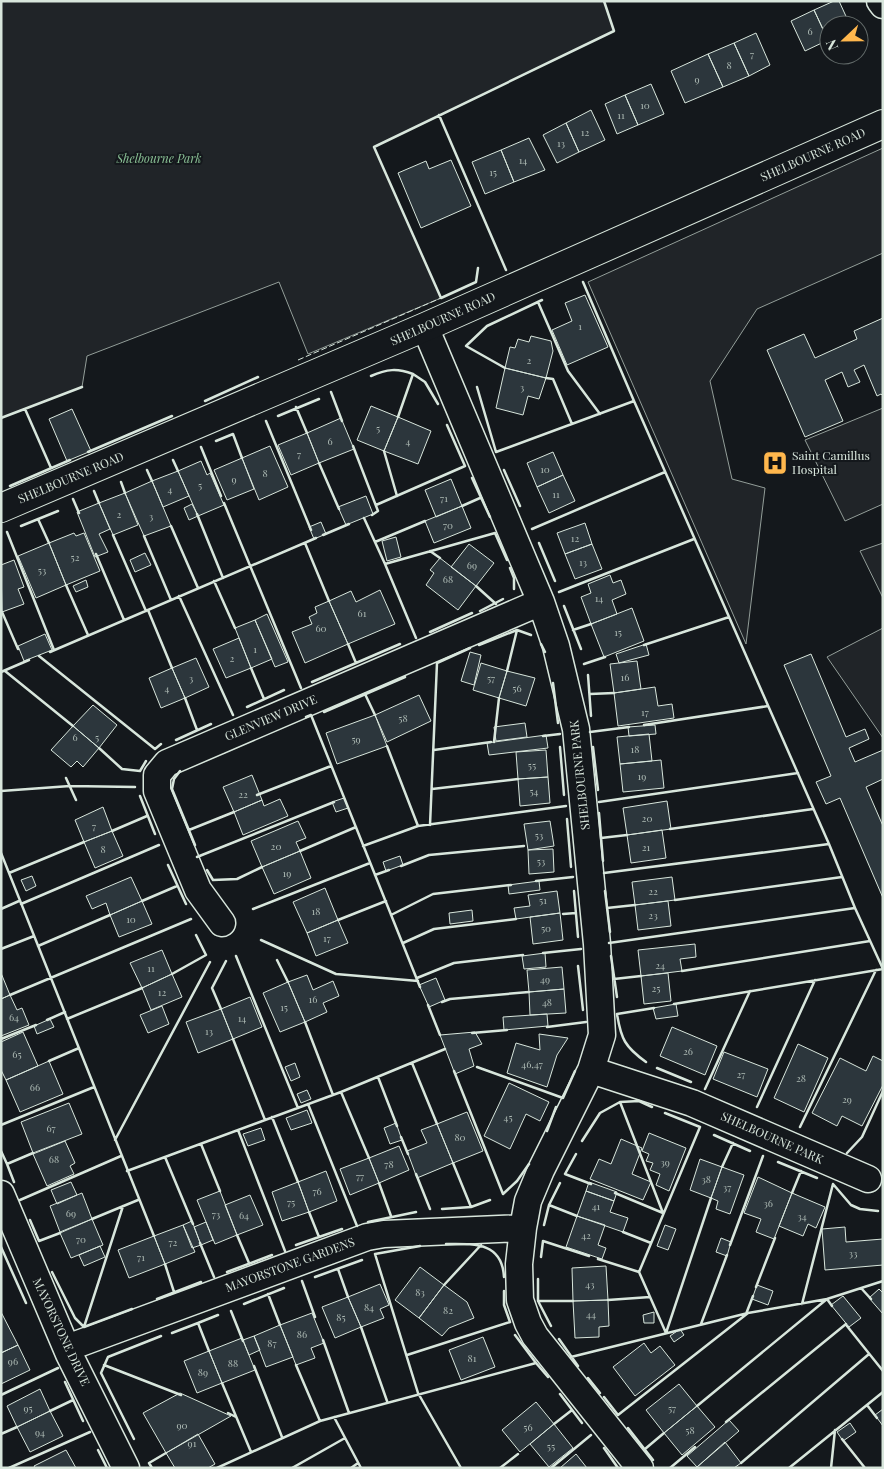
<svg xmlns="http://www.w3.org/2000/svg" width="884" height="1469" font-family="'Playfair Display',serif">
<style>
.green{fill:#202428;stroke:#939e99}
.building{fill:#2c363c;stroke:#d8e6dc}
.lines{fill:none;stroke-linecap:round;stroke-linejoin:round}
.minor-casing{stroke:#d8e6dc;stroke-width:29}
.major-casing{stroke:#d8e6dc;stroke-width:30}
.minor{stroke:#14181c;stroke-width:26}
.major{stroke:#14181c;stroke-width:28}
.fence{stroke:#d8e6dc;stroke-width:1;stroke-dasharray:6 2.5;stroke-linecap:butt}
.wall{stroke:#d8e6dc;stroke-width:2.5}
.labels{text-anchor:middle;stroke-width:4;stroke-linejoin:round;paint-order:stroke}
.number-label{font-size:10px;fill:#adbab4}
.street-label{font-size:12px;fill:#d8e6dc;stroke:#14181c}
.park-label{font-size:12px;font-style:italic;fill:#8ac095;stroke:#14181c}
.poi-label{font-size:12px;fill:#d8e6dc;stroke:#14181c;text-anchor:start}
</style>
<rect width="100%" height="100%" fill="#14181c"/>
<path class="green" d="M1 1H604L614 31 374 147 441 298 308 354 279 282 87 356 82 387 1 418Z
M883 148V253L757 309 710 381 732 479 765 488 746 644 588 282Z
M883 408V504L845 521 805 440Z
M883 543V598L860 551Z
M883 628V738L827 657Z"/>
<path class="building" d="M834 1H839L850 25H829L828 40 814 10Z
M814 10 828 40 805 51 791 21Z
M756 33 770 65 749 76 734 43Z
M734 43 749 76 723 87 708 54Z
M708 54 723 87 685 103 671 71Z
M651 84 664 114 638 125 625 95Z
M625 95 638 125 617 134 605 104Z
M591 110 605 140 579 152 566 123Z
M566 123 579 152 557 163 543 135Z
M529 138 545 170 514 182 501 150Z
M501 150 514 182 485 194 472 162Z
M451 160 471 206 421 228 398 173 426 161 429 169Z
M585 295 608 347 567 365 552 330 572 321 565 303Z
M883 318V396L881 394 877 396 864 365 854 370 860 382 848 387 842 372 825 380 843 421 805 437 767 350 804 334 815 358 857 339 854 331Z
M531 336 551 341 553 351 546 378 505 368 510 347 515 348 518 339 529 342Z
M505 368 546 378 539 399 528 396 523 415 496 408Z
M371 406 398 417 384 451 357 440Z
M72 409 91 451 67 461 49 419Z
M398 417 431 431 418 464 384 451Z
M341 418 354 449 319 463 307 433Z
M307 433 319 463 291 475 278 445Z
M270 446 288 487 259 500 242 458Z
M553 452 563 475 537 487 527 463Z
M242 458 254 489 227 500 214 470Z
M201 461 207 475 210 473 224 505 198 516 178 471Z
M178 471 189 496 163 507 152 481Z
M563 475 575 501 549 513 537 487Z
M451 479 462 506 436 517 425 490Z
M152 481 171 526 144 536 125 493Z
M125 493 138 525 113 535 99 503Z
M366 496 373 514 346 525 338 507Z
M99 503 110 529 99 534 108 552 95 557 77 512Z
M192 504 198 516 189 520 184 508Z
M462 506 471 528 434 543 425 521Z
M321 522 326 534 314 539 309 527Z
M585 523 592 544 565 554 557 533Z
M74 533 76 536 84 533 100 571 66 585 49 543Z
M396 537 401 557 387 561 382 541Z
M49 543 66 585 36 598 18 556Z
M469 544 494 563 476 586 451 567Z
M592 544 602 569 575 579 565 554Z
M145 553 151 565 135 572 130 560Z
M440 558 476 586 458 610 426 585 434 573 430 570Z
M14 560 24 587 18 589 24 604 2 612 1 565Z
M610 575 613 583 621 580 626 594 612 600 617 614 591 624 581 597 591 593 588 584Z
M86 580 88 587 76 592 73 586Z
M380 590 395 624 348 644 329 601 351 591 356 602Z
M329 601 348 644 305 663 292 632 312 624 309 617 317 613 315 607Z
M632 608 644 641 604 657 591 624Z
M267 614 288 662 275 667 255 620Z
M255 620 272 659 251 668 235 628Z
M45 634 52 650 24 661 18 646Z
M239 638 251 668 226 678 213 649Z
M646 644 649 655 619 663 616 654Z
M470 652 481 655 474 685 461 681Z
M811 654 846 737 865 729 869 739 849 748 855 762 883 750V779L866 787 883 826V898L840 798 826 804 816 782 831 776 784 665Z
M196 658 209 687 185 698 172 668Z
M637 661 641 689 614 693 610 664Z
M481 663 507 671 499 698 473 690Z
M172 668 185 698 161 708 149 678Z
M507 671 535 678 526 706 499 698Z
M655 687 658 706 672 704 674 718 618 726 614 693Z
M419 695 431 721 387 742 375 715Z
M93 705 117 725 99 748 73 726Z
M375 715 387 746 337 764 326 733Z
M525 723 527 737 496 741 494 727Z
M655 725 656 734 629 736 628 727Z
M73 726 99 748 83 767 77 761 71 767 51 750Z
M649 734 652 761 620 764 617 737Z
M546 735 548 748 489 755 487 743Z
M546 750 548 777 518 779 516 752Z
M661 760 664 788 623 792 620 764Z
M252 775 262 800 234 812 223 787Z
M548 777 550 803 520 806 518 779Z
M344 798 348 808 336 812 332 802Z
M280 799 288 816 243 835 234 812 262 800 264 806Z
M667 801 671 829 627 835 623 808Z
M103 807 112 831 84 842 75 820Z
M298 821 306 838 296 842 300 851 262 867 251 841Z
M550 821 554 846 528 850 524 824Z
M662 830 666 858 631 863 627 835Z
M112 831 123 856 95 868 84 842Z
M553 849 554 872 529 874 528 850Z
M300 851 311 878 274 894 262 867Z
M400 856 403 865 386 871 383 862Z
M32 876 36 886 26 891 21 880Z
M131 877 142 901 110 915 106 903 92 909 86 896Z
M672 877 675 900 635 905 632 882Z
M539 881 540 890 509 894 508 885Z
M325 888 338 920 307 933 293 902Z
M557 891 560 913 516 919 514 908 530 906 528 895Z
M142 901 152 924 119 937 110 915Z
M668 901 671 926 638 930 635 905Z
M472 910 473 921 450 924 449 913Z
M560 913 563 940 533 944 530 917Z
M338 920 348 943 316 956 307 933Z
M695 944 696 957 680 959 682 971 641 976 638 950Z
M162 950 172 974 142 988 130 963Z
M545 953 546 967 524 969 522 956Z
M562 967 564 989 529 992 527 970Z
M1 973 10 995 1 999Z
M668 973 671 1001 644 1004 641 976Z
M172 974 182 997 151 1010 142 988Z
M307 975 313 990 333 981 339 996 323 1003 327 1012 305 1022 288 982Z
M436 978 445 1000 429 1007 419 985Z
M288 982 305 1022 280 1032 263 993Z
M564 989 566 1013 530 1015 529 992Z
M10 995 17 1010 22 1008 29 1025 1 1036V999Z
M250 997 262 1027 233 1039 221 1009Z
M676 1004 678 1016 656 1019 653 1008Z
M162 1006 169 1024 148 1033 140 1015Z
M221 1009 233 1039 198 1053 186 1022Z
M547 1014 548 1026 504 1030 503 1017Z
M50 1019 54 1027 37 1034 34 1026Z
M672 1027 717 1046 705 1075 660 1056Z
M23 1032 38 1066 6 1080 1 1070V1042Z
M475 1032 482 1044 469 1049 474 1066 455 1074 440 1035Z
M539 1034 568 1038 557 1055 547 1087 507 1073 516 1043 540 1050Z
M798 1044 828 1058 804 1112 774 1098Z
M724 1052 768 1069 757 1097 713 1079Z
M873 1056 883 1061V1085L862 1126 842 1116 837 1126 812 1113 840 1058 866 1071Z
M49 1061 63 1094 20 1112 6 1080Z
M295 1063 300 1077 291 1081 285 1067Z
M509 1083 549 1102 540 1121 526 1114 510 1149 484 1136Z
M307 1090 311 1099 301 1103 297 1094Z
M69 1103 82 1134 33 1153 21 1122Z
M307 1110 312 1123 291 1130 286 1118Z
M467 1112 483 1151 453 1163 437 1124Z
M396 1123 402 1140 390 1144 384 1128Z
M437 1124 453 1163 417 1178 407 1151 427 1143 421 1130Z
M261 1128 265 1140 248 1146 243 1134Z
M649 1133 686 1148 669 1191 656 1185 660 1174 650 1170 653 1163 646 1161 649 1154 642 1151Z
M621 1139 642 1148 632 1174 651 1182 643 1200 590 1179 599 1159 611 1164Z
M65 1141 75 1163 70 1166 74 1174 47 1186 33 1154Z
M399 1146 409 1170 379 1183 369 1158Z
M369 1158 379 1183 350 1195 340 1169Z
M700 1159 722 1167 711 1198 690 1190Z
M722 1167 744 1175 730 1214 716 1209 718 1201 711 1198Z
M326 1171 337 1201 309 1212 298 1182Z
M758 1177 792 1193 774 1239 756 1232 761 1219 744 1213Z
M71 1182 77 1195 57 1204 51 1190Z
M298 1182 309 1212 282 1221 272 1192Z
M589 1182 617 1192 614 1201 586 1191Z
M220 1191 237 1235 215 1244 197 1200Z
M586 1191 614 1201 610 1212 628 1218 623 1232 577 1216Z
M82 1193 92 1219 60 1232 50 1206Z
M792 1193 825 1207 816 1228 808 1224 803 1236 779 1226Z
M250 1195 263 1225 237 1235 225 1205Z
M577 1216 605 1225 598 1245 606 1248 602 1259 566 1247Z
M92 1219 103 1245 71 1258 60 1233Z
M192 1221 201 1245 192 1248 183 1225Z
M206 1222 213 1240 201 1245 194 1227Z
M183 1225 195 1252 165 1264 154 1236Z
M665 1225 676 1229 668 1250 657 1246Z
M845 1227 846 1242 883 1239V1265L825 1270 822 1229Z
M154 1236 165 1264 129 1278 118 1250Z
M721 1238 731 1242 727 1256 716 1252Z
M100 1246 105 1257 84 1266 79 1255Z
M606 1266 608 1300 573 1301 572 1268Z
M420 1267 444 1285 419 1318 395 1300Z
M380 1284 389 1305 380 1309 384 1318 361 1327 348 1297Z
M444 1285 467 1302 474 1318 449 1328 442 1336 419 1318Z
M757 1285 773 1291 768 1305 752 1299Z
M879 1289 883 1293V1314L869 1298Z
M843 1296 861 1318 849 1327 831 1305Z
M348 1297 361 1327 335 1338 322 1307Z
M608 1300 609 1326 599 1327V1337L575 1338 573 1301Z
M1 1312 18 1345 1 1353Z
M654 1312V1323H644L643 1315Z
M312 1313 324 1343 311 1348 315 1358 296 1365 280 1325Z
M280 1325 293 1357 266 1367 254 1336Z
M680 1329 684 1335 674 1342 670 1336Z
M254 1336 260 1350 249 1355 243 1340Z
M483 1337 495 1367 461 1380 449 1350Z
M242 1338 255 1370 222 1383 209 1351Z
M644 1343 651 1353 660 1346 675 1365 635 1396 613 1367Z
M18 1345 30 1370 1 1384V1353Z
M209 1351 222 1383 197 1393 184 1361Z
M679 1384 697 1406 664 1433 646 1410Z
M40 1389 50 1411 17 1427 7 1406Z
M180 1393 231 1416 166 1453 143 1413Z
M536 1402 554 1424 520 1452 502 1430Z
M697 1406 715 1427 682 1455 664 1433Z
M883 1409V1426L875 1415Z
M50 1411 63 1436 30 1452 17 1427Z
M729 1420 739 1431 697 1467 687 1456Z
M850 1423 856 1432 843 1441 837 1432Z
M554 1424 573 1448 549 1467 530 1444Z
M198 1434 215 1464 208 1468H175L166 1453Z
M725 1442 741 1463 734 1468H696Z
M66 1450 76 1468H35L34 1466Z
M576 1454 587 1468H560Z"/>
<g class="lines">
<defs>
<path id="minor" d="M880 1 883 5
M425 327 541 602 556 646 576 729 597 944 602 1035 591 1070 541 1170 528 1201 523 1228 519 1264 520 1300 528 1323 535 1336 640 1468
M222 923 198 890 157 791V775L167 763 541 602
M591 1070 692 1103 868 1179
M1 1194 69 1354 126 1468
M67 1348 367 1237 384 1234 523 1228"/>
<path id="major" d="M1 508 425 327 883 124"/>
</defs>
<use href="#minor" class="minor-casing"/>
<use href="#major" class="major-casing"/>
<use href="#minor" class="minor"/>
<use href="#major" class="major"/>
<path class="fence" d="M298 360 441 298"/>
<path class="wall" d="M439 115 506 270
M478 268 476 282 441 298 374 147 614 31 604 1
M538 302 568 371 600 414
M505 368 466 346 487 326 542 300
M371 376C387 369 397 368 413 374
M546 378 553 379 572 424
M477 387 496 452 634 401 583 282
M331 392 342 421
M205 401 258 377
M634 401 829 844 855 908
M296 407 307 433
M25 409 51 468
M278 416 319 399
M398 417 413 374 425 382 438 404
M1 418 82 387
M266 421 311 530
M216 441 233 434 242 458
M353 446 378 511 372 515
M201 447 221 496
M384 451 397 496
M88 452 172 416
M173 460 178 471
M319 463 339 509
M147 470 152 481
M504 470 520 506
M472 478 490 517
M121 482 125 493
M10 486 70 460
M94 491 99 503
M73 499 79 513
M224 503 301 688
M376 505 465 466 447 425
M462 506 480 498
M197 514 223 578
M364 518 385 564 495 533 507 560
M38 519 49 543
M21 526 58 511
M171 526 198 588
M532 529 665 472
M7 532 54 650
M113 535 146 611
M323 535 349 524
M144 536 171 600
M375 542 425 521
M305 543 329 601
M539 543 555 581
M430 551 440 558
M96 554 124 620
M385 564 416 638
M510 568 514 578V589
M214 581 235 628
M66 585 88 635
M476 586 496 604
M559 592 694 539
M179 596 233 715
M564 606 581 649
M148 610 172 668
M480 611 503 599
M2 612 18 649
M573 630 591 624
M430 632 472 613
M348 644 356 663
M541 644 545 652
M479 645 517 630 531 635
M644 645 729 617
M50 652 316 538
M39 656 155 749 161 744
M584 664 605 657
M251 668 264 699
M5 671 73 726
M507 671 517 630
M1 672 29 660
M588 675 591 716
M312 682 400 644
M553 683 558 723
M365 694 375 715
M590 694 614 693
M185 698 197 730
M247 707 284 690
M324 712 405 677
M306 717 311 715 420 987
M644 725 768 706
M590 732 629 727
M543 736 560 734
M176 740 211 724
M494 742 499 698
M387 746 418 826
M560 747 564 795
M593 747 598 790
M99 748 122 769 140 771 146 761
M434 750 491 742
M180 771 174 779 172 789 195 845
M66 778 76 800
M432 789 518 779
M1 791 70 786 135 787
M257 795 331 766
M140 796 155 834
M599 802 798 773
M599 813 603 861
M567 819 571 867
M430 825 437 663 470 648
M670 829 813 809
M189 830 234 812
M112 831 147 816
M601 838 627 835
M363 846 418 826 566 806
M300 851 356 827
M1 853 154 1236
M197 857 334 802
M168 865 186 904
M401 866 429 855 524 846
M207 870 213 880 237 879 262 867
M9 873 84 842
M604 873 829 844
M375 875 389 870
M536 881 573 877
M574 891 578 937
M605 891 610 932
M675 900 842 877
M142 901 177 886
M21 904 159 845
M607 908 635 905
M1 909 19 901
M253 909 370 863
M563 914 576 913
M391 915 433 894 511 885
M338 920 386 901
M261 940 336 974 418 981
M403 943 434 929 516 919
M609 943 855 908 883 969
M38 946 110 915
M1 949 34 936
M543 953 581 949
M236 956 298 1108
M611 956 617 997
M277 960 288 982
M578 966 583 1010
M682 971 870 941
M172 974 206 955 196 935
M417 978 454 963 523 955
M614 979 641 976
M10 995 191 919
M442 1002 450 999 529 992
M674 1004 883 969
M428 1005 440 1035
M221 1009 212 988 226 961
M67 1019 142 988
M47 1020 65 1012
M305 1022 333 1095
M547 1027 586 1022
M472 1033 507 1030
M1 1039 36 1025
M233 1039 265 1120
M49 1061 79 1048
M646 1062C625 1047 621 1039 617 1014L654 1008
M412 1063 437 1124
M477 1067 563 1098 575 1071
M657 1068 691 1082
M454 1071 503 1194 517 1181 529 1164
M378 1077 397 1126
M705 1089 750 991
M620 1102 639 1101 652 1107
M308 1104 357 1226
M757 1107 815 980
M665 1113 700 1127 639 1272 666 1333
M272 1117 298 1182
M1 1125 94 1087
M800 1127 876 970
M238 1130 285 1251
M547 1131 556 1107
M714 1135 750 1151
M401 1137 408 1154
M115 1140 210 962
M582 1141 600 1113 620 1102 663 1213
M201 1144 220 1191
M1 1151 7 1164
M847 1153 862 1137 883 1091
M576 1154 565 1174 591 1184
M165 1157 193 1224
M369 1158 341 1092 445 1049
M778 1162 817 1178
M453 1163 471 1207
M722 1167 733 1143
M127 1171 341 1092
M416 1174 430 1209
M14 1182 7 1164 33 1153
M379 1183 391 1216
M615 1193 663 1213
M792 1193 801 1171
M20 1200 121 1156
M549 1205 560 1183
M442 1209 471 1207 490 1200
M309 1212 319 1237
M92 1219 138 1200
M30 1220 39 1241 60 1233
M368 1222 416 1212
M544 1225 549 1205 577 1216
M623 1232 651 1243
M237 1235 249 1263
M200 1243 214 1277
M446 1244C472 1244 502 1241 504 1277
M296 1245 342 1229
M730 1245 763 1156
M420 1246 375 1254 418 1393 461 1468
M1 1247 26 1303
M541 1257 543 1241 589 1256
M598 1259 639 1272
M165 1264 174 1292
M338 1269 348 1297
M52 1272 75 1318 84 1327 123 1206
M227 1272 272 1255
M315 1277 362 1260
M538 1279V1301L551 1326
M302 1281 315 1317
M444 1285 481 1245
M756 1287 775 1238
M861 1288 871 1299
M268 1294 280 1325
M157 1299 201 1282
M608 1300 650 1297
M538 1301H573
M244 1304 284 1288
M802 1304 833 1184 851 1205 860 1209 878 1211
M231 1311 243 1341
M748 1313 827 1299 832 1306
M746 1314 753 1296
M198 1323 218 1315
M701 1324 727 1255
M847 1326 883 1371
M84 1327 132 1309
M361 1327 387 1401
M172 1333 198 1323 209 1351
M666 1333 711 1198
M559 1339 578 1366
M323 1340 349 1413
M407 1355 510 1322 504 1305V1291
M571 1357 748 1313 618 1415 604 1397
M536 1363 548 1377
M104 1365 181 1395
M296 1365 320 1421
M254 1366 282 1437
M588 1378 600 1393
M65 1382 83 1421
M222 1383 251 1452
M560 1394 582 1423
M1 1395 58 1368
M867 1405 877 1418
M697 1406 827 1299 883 1281
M50 1411 73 1400
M228 1413 236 1417
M334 1417 361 1468
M726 1422 846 1324
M554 1424 572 1410
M628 1428 653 1460
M1 1434 17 1427
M134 1439 101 1373 108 1357 161 1336
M842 1439 865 1468
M604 1448 618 1468
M645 1449 664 1433
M98 1450 107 1468
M741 1463 869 1354
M9 1468 90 1432
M152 1468 149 1463 166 1453
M217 1468 320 1421 536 1363 515 1335
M292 1468 345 1438
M351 1468 358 1463
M500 1468 518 1454
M551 1468 591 1435
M670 1468 695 1447
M789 1468 883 1392
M831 1468 835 1430"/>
</g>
<defs>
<symbol id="hospital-square" viewBox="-11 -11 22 22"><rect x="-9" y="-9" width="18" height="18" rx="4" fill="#ffb74d" stroke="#14181c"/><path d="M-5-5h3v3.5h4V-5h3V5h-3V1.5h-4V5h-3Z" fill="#111"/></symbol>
</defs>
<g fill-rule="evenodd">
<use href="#hospital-square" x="761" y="449" width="28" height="28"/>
</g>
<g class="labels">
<g class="number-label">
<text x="810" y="35">6</text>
<text x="752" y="58">7</text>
<text x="729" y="69">8</text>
<text x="697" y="83">9</text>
<text x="645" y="109">10</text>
<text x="621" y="119">11</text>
<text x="585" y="136">12</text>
<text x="561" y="147">13</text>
<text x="523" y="164">14</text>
<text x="493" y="176">15</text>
<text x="580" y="330">1</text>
<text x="529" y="364">2</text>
<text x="522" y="391">3</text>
<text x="378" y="432">5</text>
<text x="330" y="445">6</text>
<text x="408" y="445">4</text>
<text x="299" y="458">7</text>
<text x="545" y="473">10</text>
<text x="265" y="477">8</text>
<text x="234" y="483">9</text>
<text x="200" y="489">5</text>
<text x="170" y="493">4</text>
<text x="556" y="498">11</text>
<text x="444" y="502">71</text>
<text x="119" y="518">2</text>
<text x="151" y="520">3</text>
<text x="448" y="529">70</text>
<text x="575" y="542">12</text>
<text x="75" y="561">52</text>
<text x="583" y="566">13</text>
<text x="472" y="569">69</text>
<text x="42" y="574">53</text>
<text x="448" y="583">68</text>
<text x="599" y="602">14</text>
<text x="362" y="617">61</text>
<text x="321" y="632">60</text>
<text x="618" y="636">15</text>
<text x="255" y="653">1</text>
<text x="232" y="662">2</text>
<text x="625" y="681">16</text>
<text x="191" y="682">3</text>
<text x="491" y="682">57</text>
<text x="167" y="692">4</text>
<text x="517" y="692">56</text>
<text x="645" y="716">17</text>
<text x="403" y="722">58</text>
<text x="75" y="741">6</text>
<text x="97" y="741">5</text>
<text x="356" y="743">59</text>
<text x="635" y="753">18</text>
<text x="532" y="769">55</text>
<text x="642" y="780">19</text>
<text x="534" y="795">54</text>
<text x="243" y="798">22</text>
<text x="647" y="822">20</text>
<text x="94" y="830">7</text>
<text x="539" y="839">53</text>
<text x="276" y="850">20</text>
<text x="646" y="851">21</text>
<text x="103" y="853">8</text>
<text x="541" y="865">53</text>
<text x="287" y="877">19</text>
<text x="653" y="895">22</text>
<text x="543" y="904">51</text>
<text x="316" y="915">18</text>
<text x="653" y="919">23</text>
<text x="131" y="923">10</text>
<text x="546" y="932">50</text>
<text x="327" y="942">17</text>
<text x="660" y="969">24</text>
<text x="151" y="972">11</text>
<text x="545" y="983">49</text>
<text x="656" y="992">25</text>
<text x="162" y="996">12</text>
<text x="313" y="1003">16</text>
<text x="547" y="1006">48</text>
<text x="284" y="1011">15</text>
<text x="14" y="1021">64</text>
<text x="242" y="1022">14</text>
<text x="209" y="1035">13</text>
<text x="688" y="1055">26</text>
<text x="17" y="1058">65</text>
<text x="532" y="1068">46,47</text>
<text x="741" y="1078">27</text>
<text x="801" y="1082">28</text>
<text x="35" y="1091">66</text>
<text x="847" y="1103">29</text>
<text x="508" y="1121">45</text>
<text x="51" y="1132">67</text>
<text x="460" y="1141">80</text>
<text x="54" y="1163">68</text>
<text x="665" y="1166">39</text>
<text x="389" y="1168">78</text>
<text x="360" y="1180">77</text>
<text x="706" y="1183">38</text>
<text x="727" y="1191">37</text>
<text x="317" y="1195">76</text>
<text x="291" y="1206">75</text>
<text x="768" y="1207">36</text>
<text x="596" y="1210">41</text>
<text x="71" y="1217">69</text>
<text x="216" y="1218">73</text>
<text x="244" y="1219">64</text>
<text x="802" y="1220">34</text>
<text x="586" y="1239">42</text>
<text x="81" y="1243">70</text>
<text x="173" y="1246">72</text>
<text x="853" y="1257">33</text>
<text x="141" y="1261">71</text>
<text x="590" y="1288">43</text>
<text x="420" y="1296">83</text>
<text x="369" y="1311">84</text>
<text x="448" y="1314">82</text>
<text x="591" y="1318">44</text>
<text x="341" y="1321">85</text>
<text x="302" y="1338">86</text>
<text x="272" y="1347">87</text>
<text x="472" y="1362">81</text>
<text x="13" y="1365">96</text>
<text x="233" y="1367">88</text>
<text x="203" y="1376">89</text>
<text x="28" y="1412">95</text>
<text x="672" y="1412">57</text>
<text x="182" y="1429">90</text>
<text x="528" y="1431">56</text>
<text x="690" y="1434">58</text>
<text x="40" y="1436">94</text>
<text x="192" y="1447">91</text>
<text x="551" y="1450">55</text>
</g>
<g class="street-label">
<text transform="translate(813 155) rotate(-24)" y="4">SHELBOURNE ROAD</text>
<text transform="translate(443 319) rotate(-24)" y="4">SHELBOURNE ROAD</text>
<text transform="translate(71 478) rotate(-23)" y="4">SHELBOURNE ROAD</text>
<text transform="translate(271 718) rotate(-23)" y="4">GLENVIEW DRIVE</text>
<text transform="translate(580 775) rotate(-96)" y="4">SHELBOURNE PARK</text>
<text transform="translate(772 1138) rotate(24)" y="4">SHELBOURNE PARK</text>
<text transform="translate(290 1265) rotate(-20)" y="4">MAYORSTONE GARDENS</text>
<text transform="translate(61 1332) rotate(65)" y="4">MAYORSTONE DRIVE</text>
</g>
<g class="park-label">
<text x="159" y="163">Shelbourne Park</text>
</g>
<g class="poi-label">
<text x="792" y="460">Saint Camillus<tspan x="792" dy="14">Hospital</tspan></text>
</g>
</g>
<rect width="884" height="1469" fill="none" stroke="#d8e6dc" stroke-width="5"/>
<g transform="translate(844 40) rotate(248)"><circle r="24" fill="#14181c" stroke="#626a69"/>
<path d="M0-4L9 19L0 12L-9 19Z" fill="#ffb74d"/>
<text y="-8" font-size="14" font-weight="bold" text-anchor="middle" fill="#d8e6dc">N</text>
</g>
</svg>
